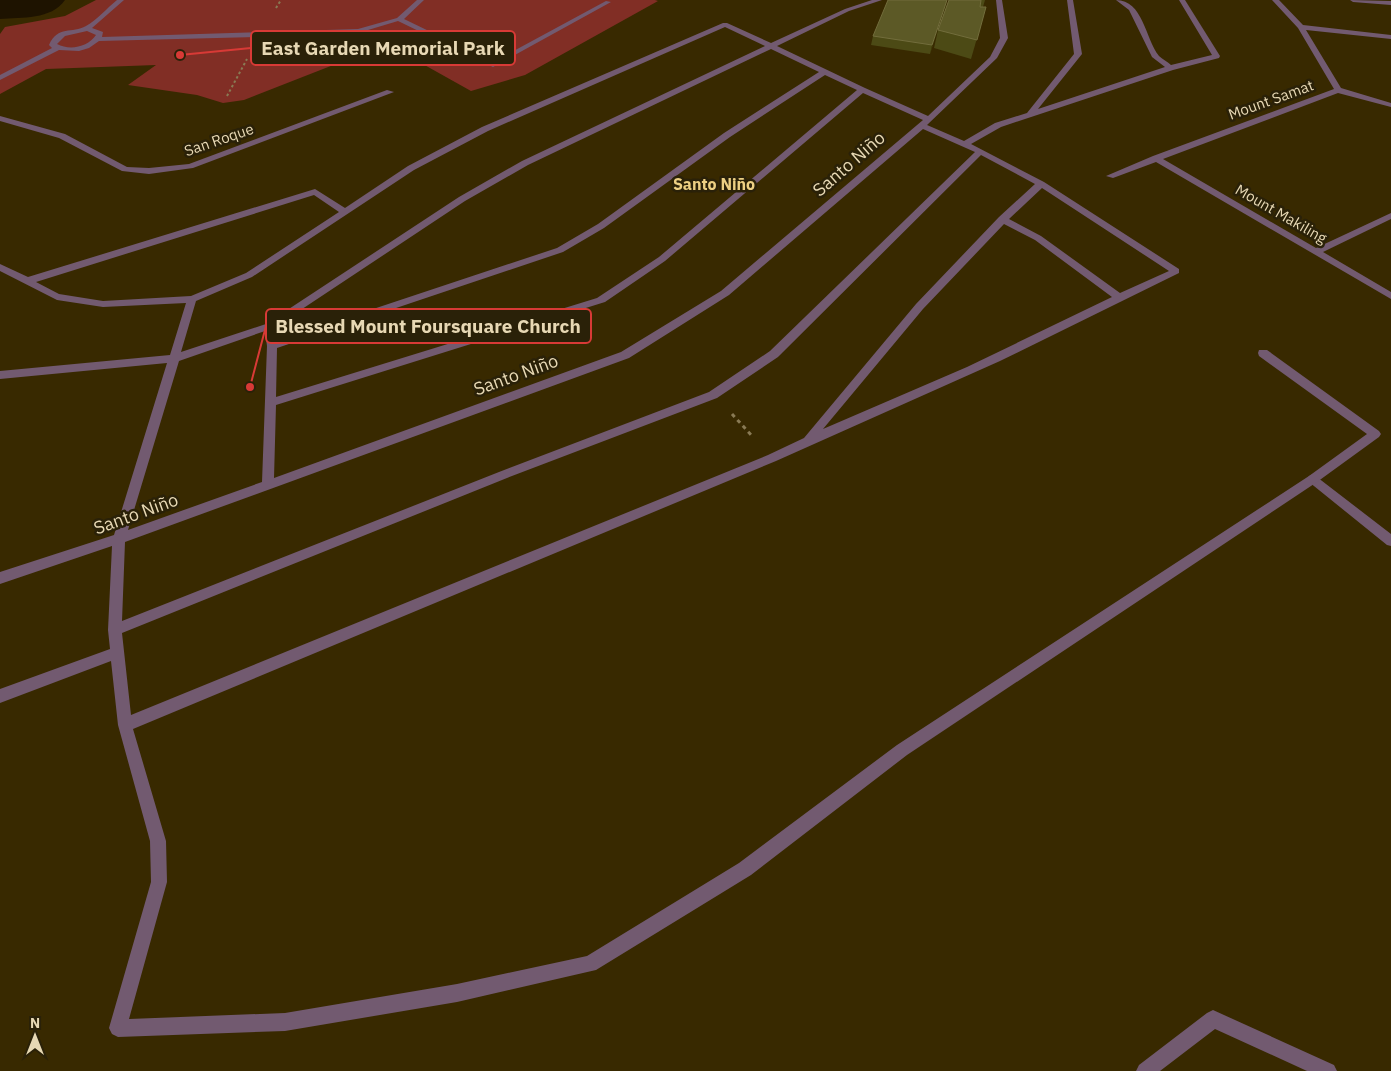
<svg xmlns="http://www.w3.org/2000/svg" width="1391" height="1071" font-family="'IBM Plex Sans',sans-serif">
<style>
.green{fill:#812e25}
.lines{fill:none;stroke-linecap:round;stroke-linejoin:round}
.river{fill:#1e1300;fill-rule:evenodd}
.path-far1{stroke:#897a54;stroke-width:2;stroke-dasharray:2.5 2.5;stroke-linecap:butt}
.path{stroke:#897a54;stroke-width:3;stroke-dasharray:4 4;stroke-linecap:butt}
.service{fill:#725a70;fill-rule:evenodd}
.minor{fill:#725a70;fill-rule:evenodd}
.wall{fill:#4c4a15}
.shaded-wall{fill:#3d3605}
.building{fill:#5c5926;stroke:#726d3c}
.labels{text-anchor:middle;stroke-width:5;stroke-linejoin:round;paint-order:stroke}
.far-street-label{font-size:15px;fill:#e7d8b4;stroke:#2a2108}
.far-neighbourhood-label{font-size:16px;font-weight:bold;fill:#edd083;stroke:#2a2108}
.street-label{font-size:18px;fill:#e7d8b4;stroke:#2a2108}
.leader{fill:none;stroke:#d83a36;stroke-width:2}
.callout-dot{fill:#d83a36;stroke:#2a2108;stroke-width:2}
.callout{fill:#2a2108;stroke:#d83a36;stroke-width:2}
.callout-label{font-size:19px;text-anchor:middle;font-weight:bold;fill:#e7d8b4}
</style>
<rect width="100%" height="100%" fill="#382900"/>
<path class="green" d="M96 0H655L658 1 525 75 471 91 387 44 244 100 223 103 197 95 128 85 156 65 46 69 0 94V34L5 27 65 16Z"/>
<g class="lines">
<path class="river" d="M0 0H65C51 20 22 17 0 19Z"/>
<path class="path-far1" d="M276 8 281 0
M227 96 247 59"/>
<path class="path" d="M732 414 753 437"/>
<path class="service" d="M117 0H124L92 28 103 32 102 37 358 29 397 18 417 0H424L404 19 493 62 606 1 611 2 493 67 398 21 358 33 330 35 99 41 89 48 79 51 59 50 0 80V75L52 48 49 45C58 25 72 34 86 26 97 20 107 8 117 0ZM87 31 96 35C88 47 70 51 57 44L65 36Z
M1313 474 1391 534V546L1387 545 1309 482 1307 479 1309 476Z"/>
<path class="minor" d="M872 0H882L849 11 777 46 865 88 928 116 990 57 1000 38 996 0H1002L1008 38 997 58 927 125 964 141 995 123 1027 113 1074 54 1067 0H1073L1082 54 1038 109 1165 67 1152 57 1129 10 1116 0C1143 0 1145 38 1159 56 1162 59 1168 62 1171 65L1212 55 1179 0H1185L1220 56 1219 58 1173 70 1001 127 971 144 1044 182 1179 269V273L1000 361 776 461 133 729 166 841 167 882 129 1019 285 1013 457 984 587 956 739 863 897 745 1309 476 1367 434 1259 356 1258 353 1259 350H1267L1379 431 1381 434 1379 437 1317 482 907 755 751 875 596 970 457 1002 285 1031 118 1037 112 1034 109 1028 151 882 150 841 118 725 111 661 0 703V689L110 649 108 630 112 546 0 584V572L114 535 167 363 0 379V371L170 355 186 303 103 307 57 300 0 271V264L28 277 315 189 345 208 408 166 482 127 723 23H727L771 43 845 9ZM725 27 765 46 522 161 459 197 266 324 181 352 196 301 252 277 414 170 488 131ZM771 49 819 72 724 133 598 224 557 248 277 341 275 327 465 201 528 165ZM825 75 857 90 659 257 597 298 276 397 277 348 563 252 604 228 730 137ZM863 93 923 120 721 291 621 352 274 478 276 405 605 302 665 261ZM923 129 975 152 770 351 709 392 499 472 122 621 125 542 629 358 729 295ZM981 155 1035 184 999 217 916 304 804 438 768 455 131 715 122 633 507 478 717 398 778 357ZM1042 188 1169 271 1120 293 1041 236 1009 219ZM314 195 339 212 246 273 191 296 103 301 59 294 36 282ZM1004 224 1035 240 1112 297 967 367 823 429 923 309ZM265 331 267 346 262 482 128 530 179 361Z
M1272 0H1279L1303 25 1391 35V39L1306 30 1341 88 1391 103V107L1338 93 1163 159 1316 248 1391 213V219L1323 252 1391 292V299L1156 162 1113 178 1106 176 1153 156 1334 89 1298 28Z
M1350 0 1391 1V5L1353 2Z
M387 90 394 92 193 168 149 174 122 171 59 138 0 121V116L65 134 127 167 149 168 189 164Z
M1213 1010 1334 1065 1337 1071H1307L1215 1029 1160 1071H1136L1139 1065 1207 1013Z"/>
</g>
<path class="wall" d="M947 0 930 54 871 45 873 36Z
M949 0H985L983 7H986L971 59 934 48 938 30Z"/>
<path class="shaded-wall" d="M947 0 946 6 930 54 932 45Z"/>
<path class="building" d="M888 0H947L932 45 873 36Z
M949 0H981L980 7H986L977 40 938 30Z"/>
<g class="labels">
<g class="far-street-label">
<text transform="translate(1271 100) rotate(-20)" y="5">Mount Samat</text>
<text transform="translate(219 140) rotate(-19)" y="5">San Roque</text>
<text transform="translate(1281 214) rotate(30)" y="5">Mount Makiling</text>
</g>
<g class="far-neighbourhood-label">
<text x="714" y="190">Santo Niño</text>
</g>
<g class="street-label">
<text transform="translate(849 164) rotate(-41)" y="6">Santo Niño</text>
<text transform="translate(516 375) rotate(-20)" y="6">Santo Niño</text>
<text transform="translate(136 514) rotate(-20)" y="6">Santo Niño</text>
</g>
</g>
<path class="leader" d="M180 55L251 48M250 387L266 326"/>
<g class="callout-dot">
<circle cx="180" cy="55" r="5"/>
<circle cx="250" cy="387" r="5"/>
</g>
<g class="callout">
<rect x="251" y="31" width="264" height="34" rx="5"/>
<rect x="266" y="309" width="325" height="34" rx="5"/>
</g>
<g class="callout-label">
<text x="383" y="55">East Garden Memorial Park</text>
<text x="428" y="333">Blessed Mount Foursquare Church</text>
</g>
<g transform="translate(35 1036)" stroke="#2a2108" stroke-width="4" paint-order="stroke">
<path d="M0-4L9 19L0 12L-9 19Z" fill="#e7d8b4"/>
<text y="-8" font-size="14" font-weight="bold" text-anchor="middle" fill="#e7d8b4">N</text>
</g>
</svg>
